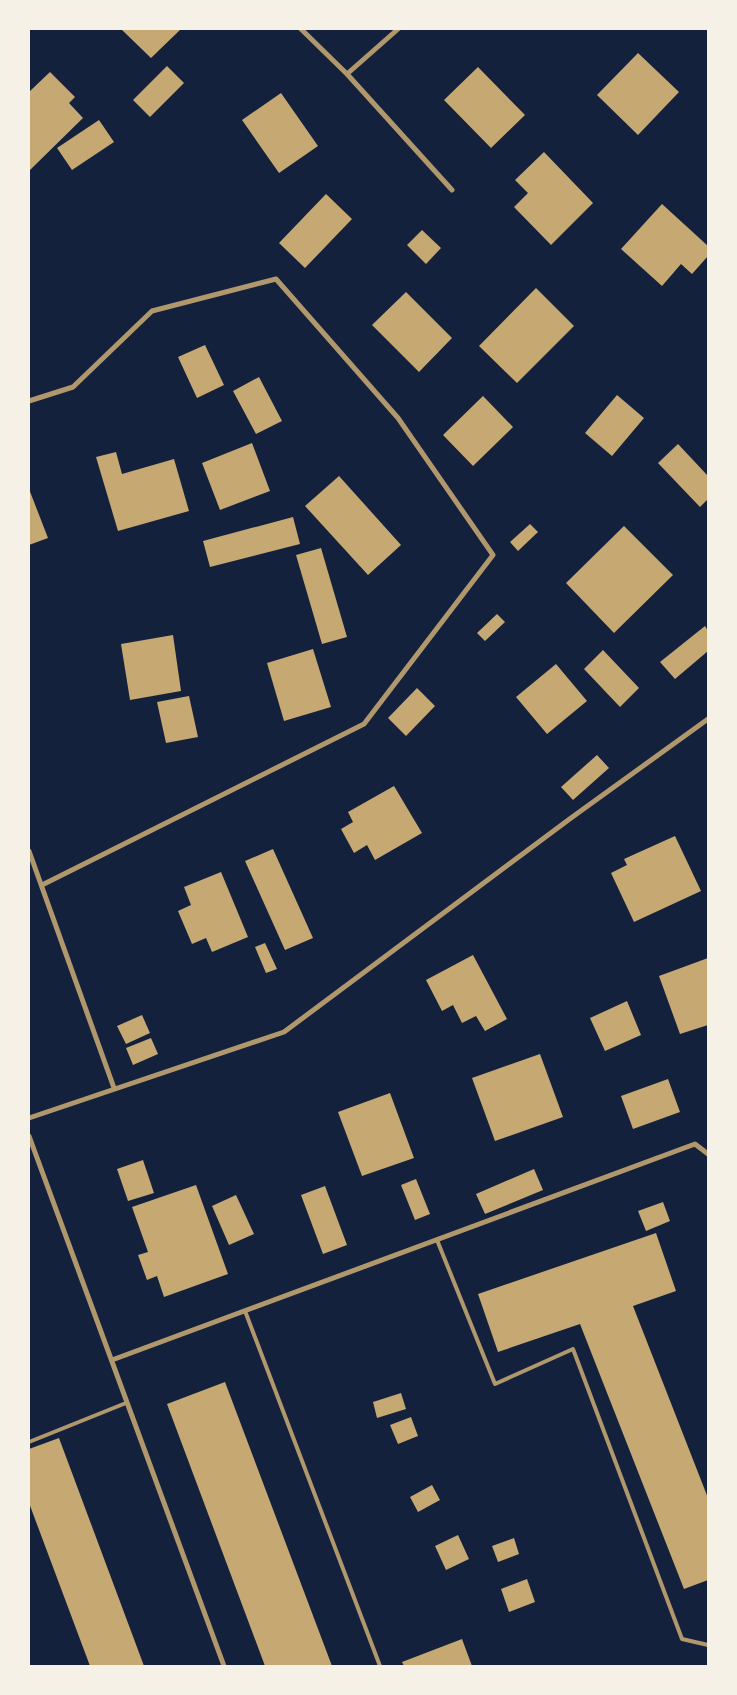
<svg xmlns="http://www.w3.org/2000/svg" width="737" height="1695" font-family="Roboto,sans-serif">
<style>
.building{fill:#c6a872}
.lines{fill:none;stroke-linecap:round;stroke-linejoin:round}
.service{stroke:#b1986c;stroke-width:4}
.minor{stroke:#b1986c;stroke-width:5}
</style>
<rect width="100%" height="100%" fill="#14213d"/>
<path class="building" d="M121 29H181L151 58Z
M638 53 679 92 638 135 597 95Z
M167 66 184 83 150 117 133 100Z
M478 67 525 115 491 148 444 100Z
M50 72 75 97 69 103 83 118 29 171V92Z
M281 93 318 146 279 173 242 120Z
M99 120 114 142 72 170 57 148Z
M544 152 593 203 551 245 514 207 528 193 515 180Z
M326 194 352 219 305 268 279 243Z
M662 204 708 246V256L692 274 681 264 662 286 621 249Z
M422 230 441 248 426 264 407 245Z
M536 288 574 326 517 383 479 346Z
M406 292 452 338 419 372 372 325Z
M205 345 224 385 197 398 178 357Z
M259 377 282 421 256 434 233 391Z
M617 395 644 418 612 456 585 433Z
M483 396 513 427 473 466 443 435Z
M252 443 270 491 220 510 202 463Z
M678 444 708 476V499L700 507 658 463Z
M116 452 122 474 174 459 189 511 118 531 96 457Z
M339 476 401 545 368 575 305 506Z
M29 489 48 538 29 545Z
M293 517 300 544 210 567 203 541Z
M530 524 538 532 518 551 510 542Z
M624 526 673 575 614 633 566 583Z
M321 548 347 637 322 644 296 555Z
M497 614 505 622 485 641 477 633Z
M705 626 708 631V651L675 679 660 662Z
M173 635 181 691 130 700 121 644Z
M313 649 331 707 284 721 267 663Z
M603 650 639 688 620 707 584 669Z
M556 664 587 701 547 734 516 697Z
M417 688 435 706 406 736 388 718Z
M189 696 198 737 166 743 157 702Z
M597 755 609 768 573 800 561 787Z
M394 786 422 833 375 860 367 845 354 853 341 829 353 822 348 812Z
M675 836 701 891 634 922 611 873 627 865 624 859Z
M273 849 313 938 285 950 245 861Z
M221 872 248 937 212 952 206 938 192 944 178 911 191 905 184 887Z
M265 943 277 969 266 973 255 947Z
M473 955 507 1019 485 1031 476 1016 462 1023 453 1005 442 1011 426 980Z
M708 958V1025L680 1034 659 976Z
M627 1001 641 1035 605 1051 590 1018Z
M142 1015 150 1033 126 1044 117 1026Z
M151 1038 158 1054 133 1065 126 1048Z
M540 1054 563 1117 495 1141 472 1078Z
M668 1079 680 1112 633 1129 621 1096Z
M390 1093 414 1158 362 1176 338 1112Z
M143 1160 154 1193 128 1201 117 1169Z
M534 1169 543 1190 485 1214 476 1194Z
M416 1179 430 1214 415 1220 401 1185Z
M196 1185 228 1274 164 1297 157 1276 147 1280 138 1255 148 1252 132 1207Z
M325 1186 347 1245 323 1254 301 1195Z
M236 1195 254 1234 229 1245 212 1206Z
M663 1202 670 1221 646 1231 638 1211Z
M656 1233 676 1291 633 1306 708 1498V1580L684 1589 580 1324 498 1352 478 1294Z
M225 1382 332 1666H265L167 1404Z
M401 1393 406 1409 377 1418 373 1402Z
M411 1417 418 1436 398 1444 390 1425Z
M59 1438 144 1666H90L29 1503V1449Z
M432 1485 440 1500 418 1512 410 1497Z
M458 1535 469 1559 446 1570 435 1546Z
M514 1538 519 1554 498 1562 492 1546Z
M527 1579 535 1602 509 1612 501 1589Z
M462 1639 472 1666H404L402 1662Z"/>
<g class="lines">
<path class="service" d="M437 1240 495 1384 573 1349 682 1639 708 1645
M245 1311 380 1666
M29 1442 126 1403"/>
<path class="minor" d="M301 29 347 74 452 190
M347 74 398 29
M29 401 73 387 152 311 276 279 398 418 493 555 364 724 42 885
M29 851 114 1088
M29 1118 284 1032 571 818 708 719
M29 1136 224 1666
M112 1360 695 1144 708 1154"/>
</g>
<rect width="737" height="1695" fill="none" stroke="#f6f1e7" stroke-width="60"/>
</svg>
